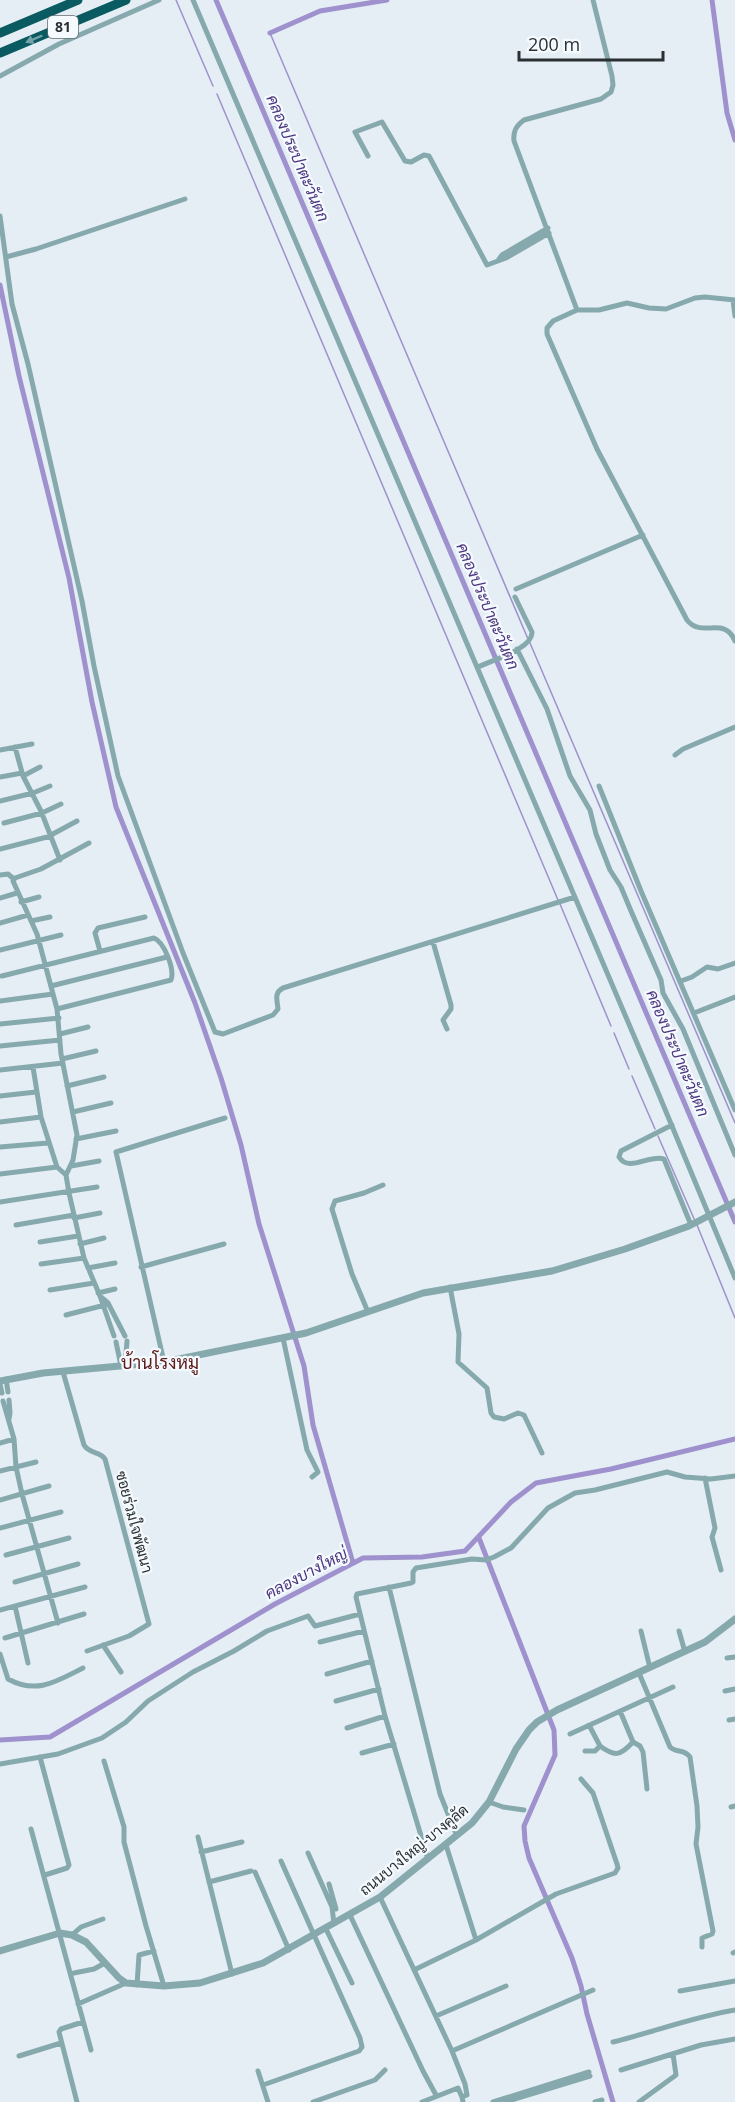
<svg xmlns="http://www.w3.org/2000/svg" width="735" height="2102" font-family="'Open Sans',Sarabun,sans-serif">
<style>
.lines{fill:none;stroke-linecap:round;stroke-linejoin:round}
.stream{stroke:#9f91cd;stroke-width:1.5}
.canal{stroke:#9f91cd;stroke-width:5}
.minor{stroke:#86a9ad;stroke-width:5}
.tertiary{stroke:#86a9ad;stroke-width:7}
.motorway{stroke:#095a61;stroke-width:9}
.oneway{fill:#73a2a8}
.labels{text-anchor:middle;stroke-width:4.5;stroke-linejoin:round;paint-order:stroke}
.shield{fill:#f4fafe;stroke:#676c6e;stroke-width:1.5}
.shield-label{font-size:14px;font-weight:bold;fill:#2b2f31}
.street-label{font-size:15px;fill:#2b2f31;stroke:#f4fafe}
.water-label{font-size:16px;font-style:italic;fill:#4c357e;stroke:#f4fafe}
.quarter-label{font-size:18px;fill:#5f1b19;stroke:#f4fafe}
</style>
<rect width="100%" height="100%" fill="#e4eef4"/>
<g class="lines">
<path class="stream" d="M176 0 213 86
M270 33 528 639
M217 94 558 900
M530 643 735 1123
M560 904 611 1026
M614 1033 629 1069
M632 1076 655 1129
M658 1136 695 1221
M697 1225 735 1318"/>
<path class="canal" d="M216 0 735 1222
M712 0 727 113 735 140
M270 33 320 11 387 0
M0 285 19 376 69 578 92 702 116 807 195 1003 221 1078 241 1145 259 1224 304 1366 313 1425 353 1563
M479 1538 554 1730 555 1755 524 1826 525 1841 529 1858 572 1958 581 1986 587 2014 613 2102
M0 1740 50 1737 275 1604 363 1558 422 1557 465 1551 511 1502 536 1483 611 1469 735 1439"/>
<path class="minor" d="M193 0 657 1090 735 1278
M0 76 59 44 159 0
M368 156 355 132 382 122 405 161 411 162 424 155 429 156 487 265 506 258 549 233
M0 216 12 304 28 364 82 601 94 666 118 776 183 953 215 1032 223 1034 273 1015 278 1009C277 999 274 993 283 988L575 897
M6 257 36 249 185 199
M499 259 502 255 548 228
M733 300 735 316
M735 300 705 297 695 298 666 309 649 308 627 303 599 310H577L553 321 547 328V334L597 449 687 620C702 639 724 615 735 641
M577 310 514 141C513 131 516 126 524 120L601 99 611 92 613 85 612 76 593 0
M516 589 643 535
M517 649 547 709 570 776 590 810 596 834 610 870 621 887 631 911 661 980 663 993 683 1029 735 1155
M478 667C492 660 533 649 532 632L515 597
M15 747 23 776 41 811 60 860
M0 750 32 744
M675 755 683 749 735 727
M23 776 40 767
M0 777 22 773
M599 786 641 891 735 1110
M0 801 33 793 50 786
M4 823 42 813 61 804
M51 835 77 821
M89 843 41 869 15 878 13 881 37 934 57 1009 61 1054 77 1135 73 1160 66 1175 69 1193 84 1258 100 1296 114 1336
M0 849 51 836
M0 875 8 874 14 879
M0 898 17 893
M21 902 39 897
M31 921 50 917
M0 923 28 915
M433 942 451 1005V1009L443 1020 447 1029
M0 950 61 935
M100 951 95 933 98 928 145 917
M2 976 154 938C164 942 175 969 171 980L57 1009
M681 981 692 977 707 967 718 969 735 963
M51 986 167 957
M0 1001 53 994
M694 1013 735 997
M0 1024 59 1018
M60 1034 88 1027
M0 1046 60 1040
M62 1059 96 1051
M33 1067 41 1117 57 1167
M0 1070 63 1063
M67 1086 104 1077
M0 1096 36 1092
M73 1112 111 1103
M0 1122 41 1117
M672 1125 621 1151 619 1157C629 1173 649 1154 664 1159L691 1225
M76 1139 116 1131
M0 1147 48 1143
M71 1166 99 1161
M0 1174 57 1167 66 1175
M0 1202 97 1187
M74 1218 100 1213
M16 1225 74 1215
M40 1242 78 1236
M80 1244 104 1238
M41 1264 84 1258
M141 1267 224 1244
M88 1268 115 1263
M450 1287 459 1334 458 1362 487 1388 491 1413 494 1417 504 1419 518 1413 524 1415 542 1453
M50 1290 94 1283
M98 1293 115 1289
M101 1297 108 1303 125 1336
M368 1312 352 1274 332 1209 335 1201 364 1193 383 1185
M66 1315 105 1305
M283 1338 307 1450 318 1472 312 1477
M116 1342 121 1366
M164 1362 116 1152 225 1118
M125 1366 127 1341
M63 1372 84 1445C89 1454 100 1451 105 1459L149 1624 129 1636 87 1651
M6 1379 8 1392
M0 1384 2 1393
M9 1400 10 1413 9 1419
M3 1401 14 1439 16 1467 22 1494 58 1623
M0 1443 14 1439
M0 1471 36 1462
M705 1478 715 1528 712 1537 721 1570
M0 1500 49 1486
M0 1528 61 1512
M6 1555 69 1538
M15 1582 78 1564
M389 1587 440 1794 457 1836
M15 1606 28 1663
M0 1610 85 1587
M641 1631 650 1668
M679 1631 685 1652
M5 1638 84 1614
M320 1642 364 1631
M103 1645 121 1672
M0 1654 8 1679C37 1695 57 1681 83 1668
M727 1658 735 1657
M639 1673 670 1747C676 1753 685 1749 690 1757L697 1806 698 1827 696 1844 713 1931 712 1934 702 1938V1947
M327 1674 372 1661
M725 1691 735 1689
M336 1701 379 1689
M620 1711 633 1742 640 1746 643 1752 647 1789
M729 1720 735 1719
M347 1728 385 1716
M570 1734 673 1687
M600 1746C615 1757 620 1756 633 1742
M585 1751H595L600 1746 589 1725
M362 1753 394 1744
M40 1757 69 1865 67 1868 45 1875
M104 1761 124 1827V1842L146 1926 164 1986
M0 1764 58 1754 102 1738 126 1722 148 1701 193 1672 234 1651 267 1631 308 1616 315 1626 360 1614
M489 1802 503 1807 524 1810
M731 1807 735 1806
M31 1829 91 2050
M198 1837 232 1974
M446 1845 476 1940
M201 1852 242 1842
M308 1853 332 1907 334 1924
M428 1859 385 1716 356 1597 357 1594 411 1583 413 1582V1572L416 1568 472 1559 486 1560 494 1557 511 1548 548 1508 575 1493 595 1490 667 1472 685 1477 711 1479 735 1476
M255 1872 289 1950
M209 1882 251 1871
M329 1884 336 1909
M380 1897 452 2051 465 2084 467 2095 462 2097 463 2102
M350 1915 423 2071 436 2095
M326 1929 352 1983
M72 1935 81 1927 103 1919
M733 1953 735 1952
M414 1970 476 1940 556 1894 615 1873 618 1868 617 1864 593 1793 581 1779
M74 1973 94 1969 105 1963
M137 1985 139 1955 154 1951
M680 1991 735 1981
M78 2004 126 1983
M436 2016 506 1986
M613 2042C654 2032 693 2017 735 2010
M452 2051 593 1990
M19 2056 61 2043
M621 2070 701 2045 735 2039
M258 2071 268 2102
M263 2085 359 2051 362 2047 360 2038 281 1861
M77 2102 59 2032 61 2029 83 2022
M313 2102 375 2080 385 2070
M422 2102 458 2088 462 2097
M493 2102 589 2072
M505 2102 590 2076
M595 2102 602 2100
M639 2102 676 2075 673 2054"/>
<path class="tertiary" d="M0 1381 43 1373 164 1362 306 1333 423 1293 552 1271 625 1249 689 1226 735 1202
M0 1951 60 1933 72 1935 86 1942 119 1978 126 1983 164 1986 200 1983 263 1963 380 1897 472 1823 489 1802 516 1749 529 1730 537 1722 557 1710 705 1642 735 1619"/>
<path class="motorway" d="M0 33 78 0
M0 53 126 0"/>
</g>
<defs><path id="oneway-solid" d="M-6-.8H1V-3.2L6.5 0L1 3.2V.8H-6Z" transform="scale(1.5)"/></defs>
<use class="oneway" href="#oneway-solid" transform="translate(34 39) rotate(157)"/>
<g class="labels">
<rect class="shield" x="48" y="16" width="30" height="22" rx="4.5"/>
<g class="shield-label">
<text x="63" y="32">81</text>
</g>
<g class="street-label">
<text transform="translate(134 1522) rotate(75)" y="5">ซอยร่วมใจพัฒนา</text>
<text transform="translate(414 1850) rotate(-39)" y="5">ถนนบางใหญ่-บางคูลัด</text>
</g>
<g class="water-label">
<text transform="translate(298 158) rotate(67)" y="6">คลองประปาตะวันตก</text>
<text transform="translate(488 606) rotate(67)" y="6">คลองประปาตะวันตก</text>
<text transform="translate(678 1053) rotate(67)" y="6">คลองประปาตะวันตก</text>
<text transform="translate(306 1573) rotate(-28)" y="6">คลองบางใหญ่</text>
</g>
<g class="quarter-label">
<text x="160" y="1369">บ้านโรงหมู</text>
</g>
</g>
<path d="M519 51v9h144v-9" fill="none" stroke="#2b2f31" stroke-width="3"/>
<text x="528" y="51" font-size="18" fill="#2b2f31" stroke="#f4fafe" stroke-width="4.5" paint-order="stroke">200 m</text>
</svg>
